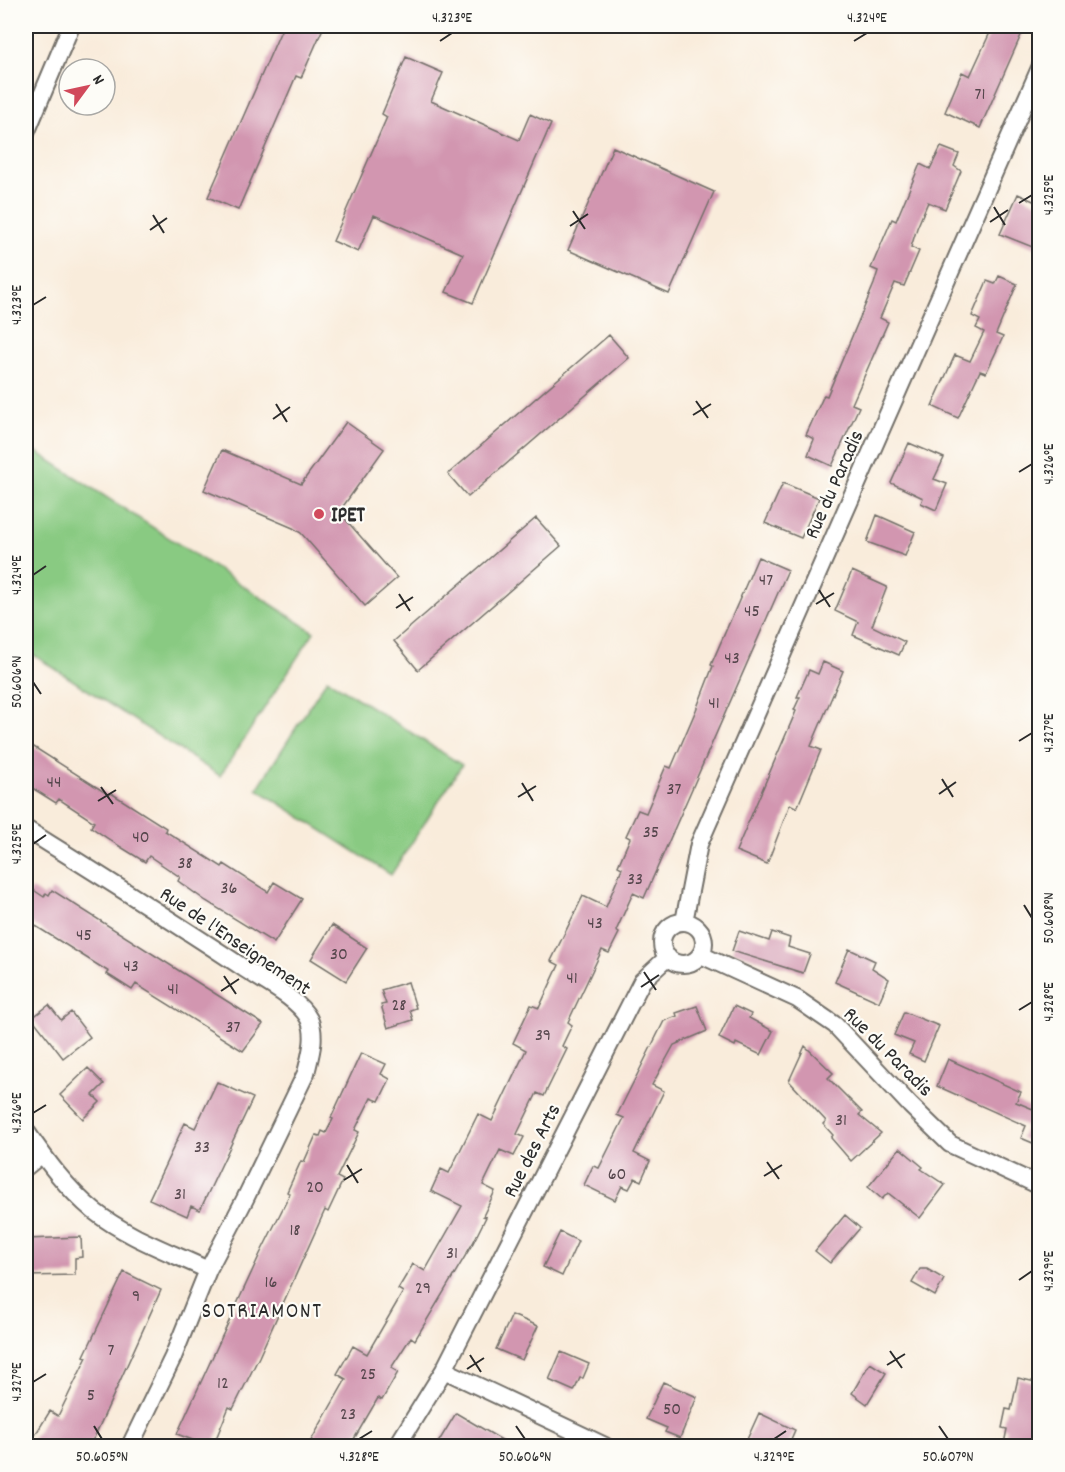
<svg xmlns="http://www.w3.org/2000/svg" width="1065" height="1472" font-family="Dekko,sans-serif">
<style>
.green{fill:#89ca82;stroke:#5a7a56;stroke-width:1.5}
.building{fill:#d296b0}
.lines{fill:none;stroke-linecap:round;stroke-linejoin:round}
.minor-casing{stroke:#736f69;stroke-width:20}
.minor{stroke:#fff;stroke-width:16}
.ticks{fill:none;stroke:#2b2b2b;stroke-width:2}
.poi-dot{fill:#d1495b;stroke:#fdfcf7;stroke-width:2}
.labels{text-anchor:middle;stroke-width:4.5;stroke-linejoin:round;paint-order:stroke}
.number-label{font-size:18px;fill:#55464c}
.street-label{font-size:21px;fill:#2b2b2b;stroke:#fdfcf7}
.poi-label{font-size:21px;font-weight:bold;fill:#2b2b2b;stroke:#fdfcf7;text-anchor:start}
.neighbourhood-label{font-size:22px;letter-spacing:1.5px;fill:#2b2b2b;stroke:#fdfcf7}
.neatline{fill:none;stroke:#2b2b2b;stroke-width:2}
.ticks-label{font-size:15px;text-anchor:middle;fill:#2b2b2b}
</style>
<rect width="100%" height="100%" fill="#fdfcf7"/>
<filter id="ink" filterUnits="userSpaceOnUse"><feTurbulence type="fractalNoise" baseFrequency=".0167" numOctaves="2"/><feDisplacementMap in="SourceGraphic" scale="12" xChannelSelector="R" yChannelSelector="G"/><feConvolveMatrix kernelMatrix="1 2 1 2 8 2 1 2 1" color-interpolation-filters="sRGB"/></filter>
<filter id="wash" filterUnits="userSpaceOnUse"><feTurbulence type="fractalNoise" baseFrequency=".008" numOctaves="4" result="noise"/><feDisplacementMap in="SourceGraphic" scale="24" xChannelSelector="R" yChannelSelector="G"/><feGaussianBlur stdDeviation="1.35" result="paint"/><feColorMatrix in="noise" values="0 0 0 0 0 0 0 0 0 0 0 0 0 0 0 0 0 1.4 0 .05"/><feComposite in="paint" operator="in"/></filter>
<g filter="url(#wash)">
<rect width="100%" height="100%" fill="#f9ecdb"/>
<path class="green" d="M26 445 314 632 220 776 26 650Z
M327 679 462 765 391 875 257 789Z"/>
<g id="blocks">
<path class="building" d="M283 26H324L301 78 296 76 238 210 208 197Z
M993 26H1005L1022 33 980 128 945 112 962 72 970 76Z
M406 57 443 73 431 101 519 140 530 114 551 124 473 303 446 292 463 254 374 215 358 252 333 241 387 117 382 114Z
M613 147 714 192 669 294 568 250Z
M941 147 959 154 954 166 961 171 945 209 928 202 917 228 911 247 919 251 904 286 895 283 880 318 888 322 852 404 859 407 832 466 808 455 814 439 806 435 824 395 827 396 874 284 878 271 871 268 892 219 896 221 920 164 930 169Z
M1018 194 1040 204V250L1000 234Z
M999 276 1017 284 996 334 1003 337 986 373 980 371 958 418 932 406 955 355 970 361 984 332 976 328 980 320 972 316 987 281 995 284Z
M609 335 629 358 468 497 448 474Z
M346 422 384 449 339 512 397 578 365 606 301 533 293 528 204 490 222 450 301 484Z
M909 443 944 458 934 479 947 484 936 510 921 503 923 498 891 483Z
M783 483 819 498 801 538 765 523Z
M877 515 915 532 905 556 867 542Z
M536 518 561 546 418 670 394 641Z
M758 557 788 570 644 898 633 893 616 931 619 933 609 953 602 950 568 1022 572 1025 562 1046 567 1049 544 1096 537 1093 517 1134 524 1137 514 1156 500 1150 483 1185 495 1191 483 1216 486 1217 473 1243 415 1340 411 1337 391 1368 398 1372 382 1400 378 1398 350 1446H308L346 1379 337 1374 353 1346 367 1354 403 1292 398 1289 413 1264 425 1271 462 1206 431 1191 441 1169 449 1173 478 1114 492 1121 526 1050 513 1043 531 1005 539 1008 559 965 551 961 583 896 606 907 622 868 618 866 630 838 626 836 638 810 646 813 666 766 671 768 696 710 713 666 711 665Z
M852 571 887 587 872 626 905 642 899 655 853 635 858 622 835 611Z
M823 662 843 671 811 746 821 750 797 808 790 804 767 864 736 851 796 711 794 710 800 697H797L809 670 818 674Z
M26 742 109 795 111 793 166 828 165 831 222 867 224 864 268 892 274 882 302 899 274 943 206 901 178 881 180 877 149 856 145 862 116 844 91 827 94 822 59 799 56 803 26 784Z
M32 889 44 897 46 893 49 895 52 890 263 1024 243 1051 136 984 132 990 107 974 109 972 26 920V899Z
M332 925 367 948 346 981 311 959Z
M739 931 769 941 772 932 790 938 788 947 810 954 803 973 732 951Z
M849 949 875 961 872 968 889 979 879 1002 835 982Z
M408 982 416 1008 410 1010 413 1020 388 1028 381 1005 386 1004 381 990Z
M49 1005 61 1020 71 1012 90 1037 63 1058 32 1018Z
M697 1006 707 1031 674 1045 652 1085 664 1091 634 1153 650 1161 641 1181 635 1178 629 1189 622 1186 615 1200 584 1185 593 1166 599 1168 624 1118 617 1115 664 1021 677 1016 676 1013Z
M734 1006 751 1014 749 1018 773 1031 761 1055 736 1043 735 1046 719 1038Z
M904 1012 939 1026 924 1061 909 1054 914 1043 894 1035Z
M805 1046 833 1073 828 1078 862 1112 859 1115 881 1133 851 1161 831 1138 833 1135 823 1124 826 1121 789 1081Z
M361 1053 386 1064 381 1074 390 1079 379 1101 371 1098 355 1130 359 1132 337 1177 343 1180 328 1212 325 1210 259 1357 233 1409 229 1407 213 1446H208L177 1434 260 1254 290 1194 287 1192 301 1161 304 1162 316 1135 320 1136 322 1131 326 1133 333 1119 331 1118Z
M948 1059 1021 1092 1016 1102 1033 1109 1040 1096V1146L1021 1138 1026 1126 937 1086Z
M88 1068 104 1084 93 1095 100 1102 83 1119 60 1095Z
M217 1082 253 1098 200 1210 191 1206 187 1216 149 1199 185 1123 195 1128Z
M900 1148 923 1167 921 1169 945 1185 920 1218 888 1193 882 1199 868 1187Z
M845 1215 860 1228 830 1263 815 1251Z
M560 1232 578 1241 562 1276 543 1267Z
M81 1237 82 1257 75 1258V1275L26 1276V1239Z
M920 1269H927L944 1279 935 1296 912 1283Z
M124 1272 161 1290 94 1438 88 1446H42L32 1440 50 1411 58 1416 87 1357 84 1356Z
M512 1315 538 1326 522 1360 496 1349Z
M561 1352 589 1364 583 1378H580L574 1391 549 1380Z
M870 1363 886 1373 867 1404 852 1393Z
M1018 1378 1040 1383V1446H1015L1004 1444 1007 1429 1002 1428 1006 1409 1011 1410Z
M663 1382 697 1397 680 1438 665 1432 667 1428 646 1419Z
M456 1413 512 1446H436Z
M759 1413 795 1430 788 1446H744Z"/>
</g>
</g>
<g filter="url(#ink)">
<use href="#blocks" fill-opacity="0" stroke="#736f69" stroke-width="1.5"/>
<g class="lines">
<defs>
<path id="minor" d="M26 133 71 26
M26 829C99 875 173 921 245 969 263 981 299 999 309 1019 317 1036 310 1056 306 1073L245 1199 208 1270 173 1357 130 1446
M684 922 699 844 1040 68
M662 943a21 21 0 1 1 42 0a21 21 0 1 1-42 0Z
M701 955 797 999 835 1025 910 1105 950 1144 1040 1186
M26 1131C46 1160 66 1188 94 1211 127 1237 170 1252 208 1270
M26 1167 42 1154
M444 1370 605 1446
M397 1446 444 1370 642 981 668 957"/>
</defs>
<use href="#minor" class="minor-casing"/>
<use href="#minor" class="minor"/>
</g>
</g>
<path class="ticks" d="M440 41 452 33M854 41 867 33M1019 203 1032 195M994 207 1005 225M573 211 585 229M153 215 164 233M990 222 1008 210M570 226 588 214M150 230 167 218M33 305 46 297M696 401 708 418M276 404 287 422M693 415 711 404M273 419 290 407M1019 472 1032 464M33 575 46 566M819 590 830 607M399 594 410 611M816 604 834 593M396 608 413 597M33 682 41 694M1019 741 1032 733M942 779 953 797M522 783 533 801M101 787 113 804M939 794 956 782M518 797 536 786M98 801 116 790M33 844 46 835M1024 905 1032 918M644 972 656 990M224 976 236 994M641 987 659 975M221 991 239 979M1019 1010 1032 1002M33 1113 46 1105M767 1162 779 1179M347 1165 358 1183M764 1176 782 1165M344 1180 362 1169M1019 1280 1032 1271M890 1351 902 1368M470 1355 481 1372M887 1365 905 1354M467 1369 484 1358M33 1382 46 1374M94 1426 102 1439M516 1426 525 1439M939 1426 948 1439M359 1439 372 1431M774 1439 786 1431"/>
<circle class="poi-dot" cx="319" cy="514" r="6"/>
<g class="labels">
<g class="number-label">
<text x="980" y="99">71</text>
<text x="766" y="585">47</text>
<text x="752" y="616">45</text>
<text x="732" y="663">43</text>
<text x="714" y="708">41</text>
<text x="54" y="787">44</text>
<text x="674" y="794">37</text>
<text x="651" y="837">35</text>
<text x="141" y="842">40</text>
<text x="185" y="868">38</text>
<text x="635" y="884">33</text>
<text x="229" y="893">36</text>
<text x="595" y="928">43</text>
<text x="84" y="940">45</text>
<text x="339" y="959">30</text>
<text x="131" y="971">43</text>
<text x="572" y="983">41</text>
<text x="173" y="994">41</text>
<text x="399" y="1010">28</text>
<text x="233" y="1032">37</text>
<text x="543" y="1040">39</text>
<text x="841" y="1125">31</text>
<text x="202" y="1152">33</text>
<text x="617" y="1179">60</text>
<text x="315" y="1192">20</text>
<text x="180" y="1199">31</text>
<text x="295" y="1235">18</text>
<text x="452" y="1258">31</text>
<text x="271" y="1287">16</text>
<text x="423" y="1293">29</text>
<text x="136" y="1301">9</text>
<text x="111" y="1355">7</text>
<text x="368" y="1379">25</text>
<text x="223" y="1388">12</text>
<text x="91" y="1400">5</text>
<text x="672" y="1414">50</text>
<text x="348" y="1419">23</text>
</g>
<g class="street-label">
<text transform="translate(833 484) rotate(-66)" y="7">Rue du Paradis</text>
<text transform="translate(236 940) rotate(34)" y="7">Rue de l'Enseignement</text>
<text transform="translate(889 1051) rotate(45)" y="7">Rue du Paradis</text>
<text transform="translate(531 1150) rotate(-63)" y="7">Rue des Arts</text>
</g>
<g class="poi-label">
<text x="331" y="521">IPET</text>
</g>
<g class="neighbourhood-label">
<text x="262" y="1317">SOTRIAMONT</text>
</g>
</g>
<rect width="1065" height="1472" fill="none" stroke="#fdfcf7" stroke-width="66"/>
<g transform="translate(87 87) rotate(57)"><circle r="28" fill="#fdfcf7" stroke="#a9a8a5" stroke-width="1.5"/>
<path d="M0-4.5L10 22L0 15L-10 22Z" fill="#d1495b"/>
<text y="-9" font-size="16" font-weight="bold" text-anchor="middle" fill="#2b2b2b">N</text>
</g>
<rect x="33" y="33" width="999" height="1406" class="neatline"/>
<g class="ticks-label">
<text x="452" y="22">4.323°E</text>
<text x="867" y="22">4.324°E</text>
<text transform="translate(1048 195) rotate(-90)" y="5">4.325°E</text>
<text transform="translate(16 305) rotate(-90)" y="5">4.323°E</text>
<text transform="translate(1048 464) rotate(-90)" y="5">4.326°E</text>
<text transform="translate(16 575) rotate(-90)" y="5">4.324°E</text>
<text transform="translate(16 682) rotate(-90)" y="5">50.606°N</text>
<text transform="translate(1048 733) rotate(-90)" y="5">4.327°E</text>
<text transform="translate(16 844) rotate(-90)" y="5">4.325°E</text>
<text transform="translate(1048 918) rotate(-90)" y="5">50.608°N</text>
<text transform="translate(1048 1002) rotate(-90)" y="5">4.328°E</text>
<text transform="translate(16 1113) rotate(-90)" y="5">4.326°E</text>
<text transform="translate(1048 1271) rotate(-90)" y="5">4.329°E</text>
<text transform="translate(16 1382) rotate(-90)" y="5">4.327°E</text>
<text x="102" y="1461">50.605°N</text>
<text x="359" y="1461">4.328°E</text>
<text x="525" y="1461">50.606°N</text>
<text x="774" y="1461">4.329°E</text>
<text x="948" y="1461">50.607°N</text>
</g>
</svg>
